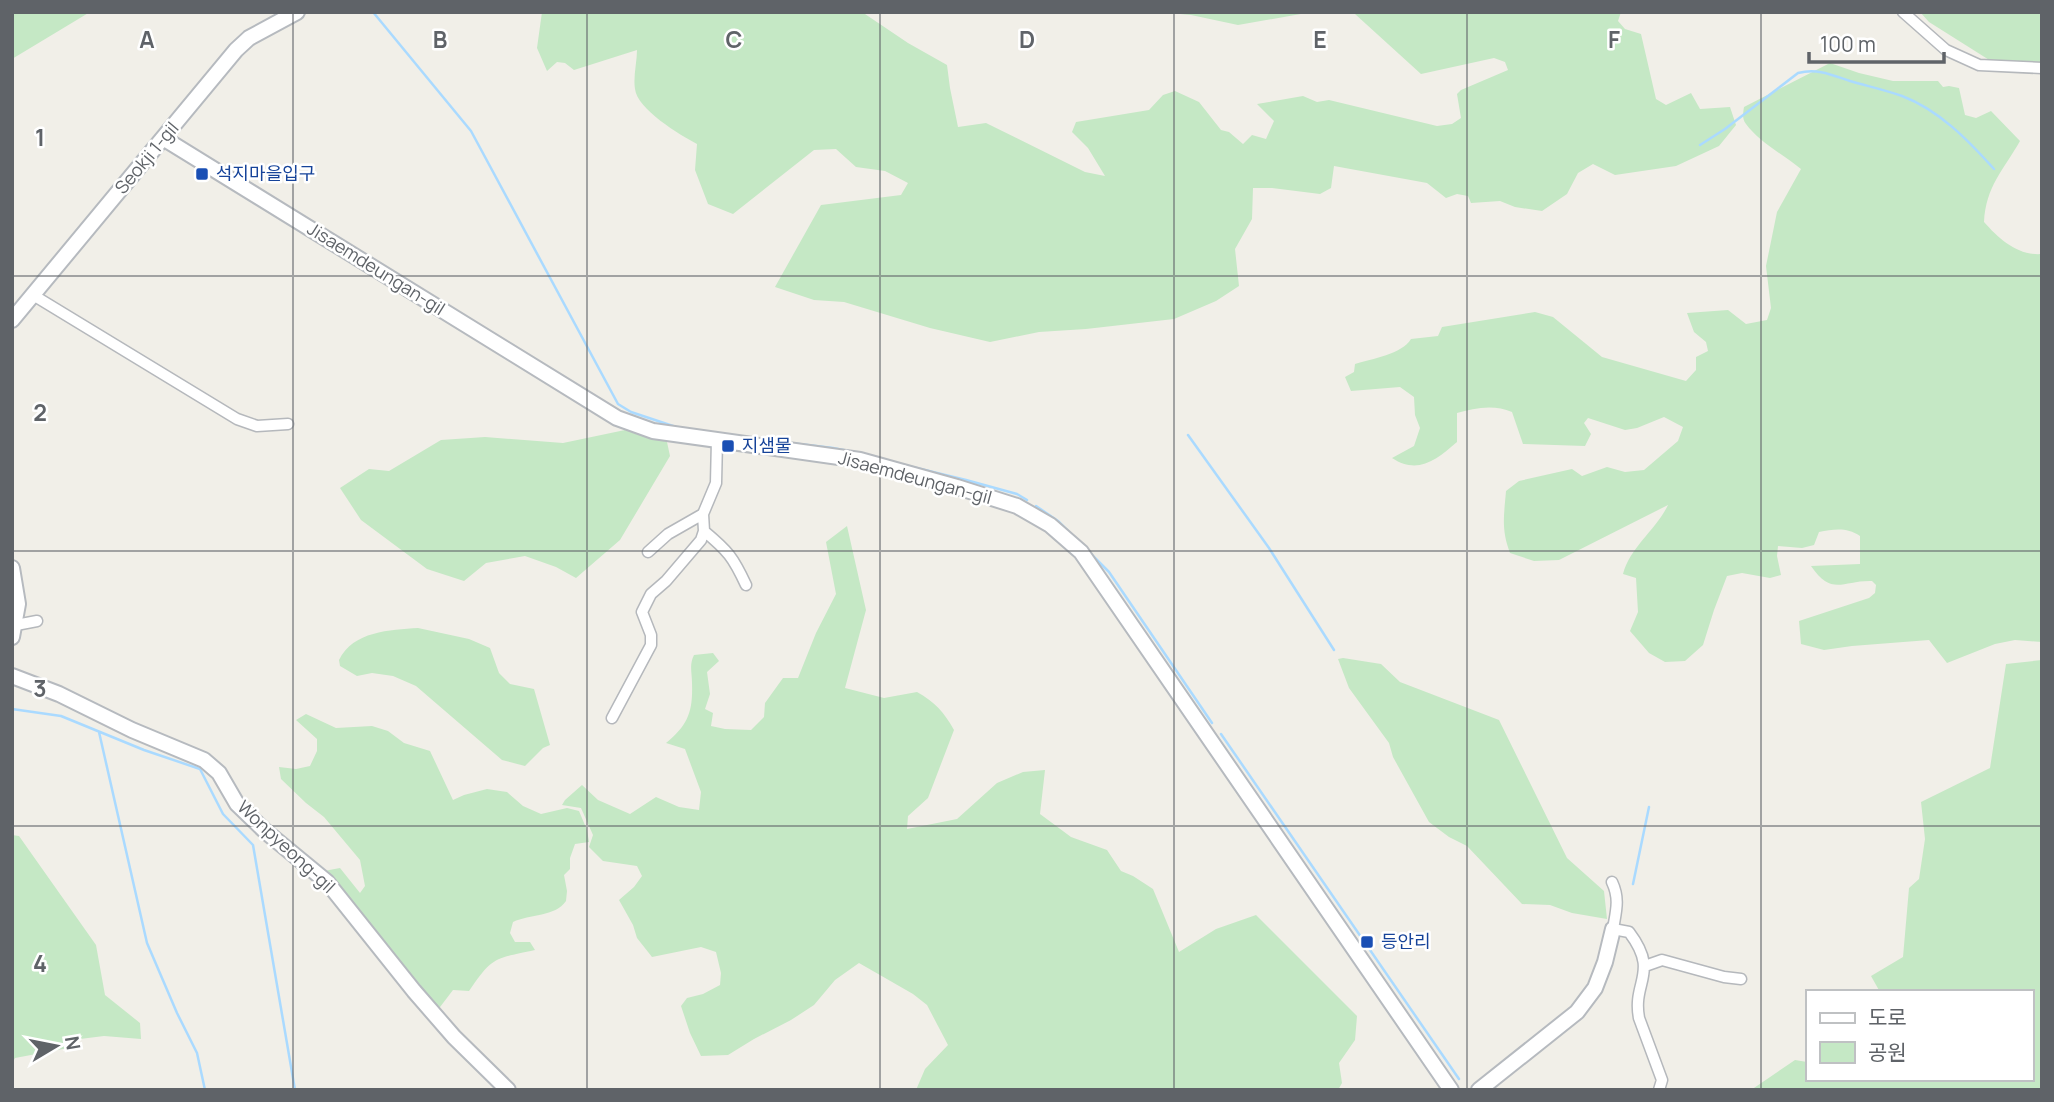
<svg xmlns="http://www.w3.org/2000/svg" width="2054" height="1102" font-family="Manrope,'Noto Sans KR',sans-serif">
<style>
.green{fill:#c5e8c5}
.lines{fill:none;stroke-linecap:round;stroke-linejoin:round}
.stream{stroke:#aadaff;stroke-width:2.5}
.street-casing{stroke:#b5b8bc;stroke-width:13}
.secondary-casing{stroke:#b6babf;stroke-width:18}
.street{stroke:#fff;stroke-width:10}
.secondary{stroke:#fff;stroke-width:14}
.grid{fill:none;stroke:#5f6368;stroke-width:2;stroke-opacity:0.55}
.transit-dot{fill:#1a4fb4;stroke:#fff;stroke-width:2.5}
.labels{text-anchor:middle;stroke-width:5;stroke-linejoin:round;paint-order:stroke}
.street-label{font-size:18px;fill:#5f6368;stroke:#fff}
.transit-label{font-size:18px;fill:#164399;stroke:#fff;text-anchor:start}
.grid-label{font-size:23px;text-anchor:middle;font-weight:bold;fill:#5f6368;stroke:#fff;stroke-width:5;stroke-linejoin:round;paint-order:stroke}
</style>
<rect width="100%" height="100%" fill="#f1efe8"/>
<path class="green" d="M12 12H90L12 59Z
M542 12H862L908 43 947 65 950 88 958 127 986 123 1085 172 1105 176 1088 148 1072 132 1076 122 1149 110 1163 95 1175 91 1199 102 1221 130 1229 132 1243 144 1252 135 1266 139 1274 121 1257 104 1303 96 1317 102 1329 100 1437 126 1452 124 1461 118 1457 94 1461 90 1508 70 1505 62 1494 58 1421 74 1355 14 1347 12H1621L1618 21 1625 29 1641 34 1656 99 1666 105 1691 93 1700 109 1730 107 1736 125 1719 146 1676 166 1615 175 1593 164 1578 173 1567 194 1542 211 1515 207 1500 201 1471 203 1468 196 1457 194 1446 198 1427 183 1334 166 1331 188 1320 194 1272 188H1253L1252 219 1235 249 1239 286 1216 301 1174 319 1086 329 1039 332 990 342 930 328 844 302 814 300 775 287 821 205 901 195 908 183 885 171 856 167 836 149 814 150 733 214 708 204 695 170 697 144C680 135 637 109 635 89 633 77 637 62 637 50L574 70 565 63 557 62 547 71 537 48Z
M1159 12H1312L1238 25 1191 15Z
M1920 12H2042V65L1994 63 1929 22Z
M1830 63 1859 73 1893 81H1938L1943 87 1949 86 1959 88 1965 115 1976 118 1991 111 2020 141C2003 171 1986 186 1984 222 1999 239 2018 256 2042 254V642L2015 640 1995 644 1947 663 1929 640 1852 646 1824 650 1801 644 1799 621 1869 598 1875 593 1876 585 1872 581C1843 580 1832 597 1811 566L1860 564V536C1847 527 1834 529 1819 532L1814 545 1802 548 1778 546 1777 556 1781 575 1770 578 1742 573 1727 576 1714 610 1703 645 1685 661 1665 662 1649 653 1630 631 1638 612 1636 578 1623 574C1630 547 1656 530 1668 505L1559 560 1534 561 1510 553C1501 529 1504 516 1506 491L1519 481 1572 469 1582 476 1607 467 1625 472 1644 470 1678 441 1683 427 1664 417 1637 428 1625 430 1588 418 1584 423 1591 434 1585 446 1523 444 1512 412C1494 404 1474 408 1457 413V442C1436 460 1418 475 1392 458L1414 446 1420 428 1415 415 1414 397 1400 387 1351 391 1345 377 1354 372 1355 364C1372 359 1402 354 1411 339L1438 336 1442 327 1535 312 1553 317 1602 357 1686 381 1696 370V357L1708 351 1706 342 1694 332 1687 313 1728 310 1746 324 1767 320 1771 308 1766 266 1777 212 1801 169C1785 156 1758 141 1746 124 1742 119 1743 113 1744 107Z
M625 430 667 442 670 456 620 540 576 578 556 567 525 556 486 563 464 581 427 569 361 520 340 488 369 469 389 471 441 440 485 437 563 443Z
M847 526 866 610 845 688 884 698 917 692C935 702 944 712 954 730L928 798 908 816 907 829 957 819 997 783 1023 772 1045 770 1040 814 1071 837 1107 850 1121 871 1133 876 1153 889 1179 952 1216 929 1256 915 1357 1016 1355 1040 1339 1063 1342 1083 1338 1090H916L925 1069 948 1045 927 1005 913 994 859 963 835 980 814 1005 791 1020 754 1039 728 1055 701 1056 690 1033 681 1006 687 998 703 994 720 985 721 973 716 952 701 947 652 957 637 938 633 925 619 900 634 887 642 876 637 866 603 861 589 847 593 835 581 808 562 805 565 800 582 785 598 800 630 814 656 797 679 807 699 810 701 792 685 749 666 743C688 725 693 712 692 683 692 672 689 665 694 655L713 653 719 661 707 672 710 694 705 709 713 713 711 726 725 729 751 730 764 717 765 703 783 678H798L816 633 836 594 826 542Z
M418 628 469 639 490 648 499 673 510 684 534 689 550 745 543 748 525 766 502 760 416 686 393 676 372 673 357 676 340 666 339 660C353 631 390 630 418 628Z
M1343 658 1381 664 1400 682 1499 720 1567 858 1604 891 1607 919 1572 913 1550 905 1522 904 1467 846 1449 837 1429 822 1393 757 1389 743 1349 688 1338 659Z
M2042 660V1090H1751L1795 1060 1807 1062V1079H2031V992H1880L1871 976 1903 957 1909 888 1919 879 1925 839 1921 802 1990 768 2006 664Z
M306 714 336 728 372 726 388 731 404 743 430 751 453 800 464 795 487 789 507 792 523 806 541 814 567 808 579 811 587 830 589 842 575 844 570 858V869L564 875 567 891 566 901C555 917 530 914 513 922L510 933 515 942H530L535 950C494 959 493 956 469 991L453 990 437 1011 324 871 340 868 360 893 365 886 360 860 324 817 306 803 281 779 279 767 296 769 310 766 317 751V739L296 720Z
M12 835 19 836 96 945 105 995 140 1023 141 1039 104 1036 80 1039 68 1048 15 1058 12 1064Z"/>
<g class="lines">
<path class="stream" d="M373 12 471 131 618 404 631 412 682 429
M1700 145 1725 129 1798 73C1818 68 1832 75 1850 81 1867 86 1885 90 1902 96 1939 110 1968 140 1994 169
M1188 435 1269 548 1334 650
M765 440 833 448 848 451
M896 463 966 480 1017 494 1027 500
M1036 506 1058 521 1073 536
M1090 553 1109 572 1212 723
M12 709 61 716 144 750 200 769 223 814 253 845 295 1090
M99 732 147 943 177 1013 197 1053 205 1090
M1221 734 1459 1079
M1633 884 1649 807"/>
<defs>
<path id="street" d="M1903 12 1946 50 1979 65 2042 68
M33 295 237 419 257 426 288 424
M704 531C728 551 733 557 746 585
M648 552 668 534 703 514
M16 625 37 621
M612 718 651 645V635L642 612 651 594 666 581 701 540 704 531 703 514 716 483 717 440
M1612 882C1620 899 1616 911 1613 929L1629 932C1660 973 1632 981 1639 1018L1662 1080 1659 1090
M1645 966 1662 960 1724 977 1741 979"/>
<path id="secondary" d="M163 138 617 418 653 431 860 460 957 487 1017 506 1050 525 1081 552 1451 1090
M12 320 236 50 249 38 297 12
M12 568 18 604 12 637
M12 676 59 694 132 730 204 760 219 773 237 804 265 831 327 882 414 991 454 1037 508 1090
M1479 1090 1577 1012 1595 988 1605 962 1613 929"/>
</defs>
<use href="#street" class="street-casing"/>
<use href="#secondary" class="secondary-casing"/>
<use href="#street" class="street"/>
<use href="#secondary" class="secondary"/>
</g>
<path class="grid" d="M293 12V1090M587 12V1090M880 12V1090M1174 12V1090M1467 12V1090M1761 12V1090M12 276H2042M12 551H2042M12 826H2042"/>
<g class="transit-dot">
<rect x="195" y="167" width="14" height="14" rx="3.5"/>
<rect x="721" y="439" width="14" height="14" rx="3.5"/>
<rect x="1360" y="935" width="14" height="14" rx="3.5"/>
</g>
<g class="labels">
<g class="street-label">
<text transform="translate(147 158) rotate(-50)" y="6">Seokji 1-gil</text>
<text transform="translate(376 269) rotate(32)" y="6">Jisaemdeungan-gil</text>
<text transform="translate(915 478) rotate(15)" y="6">Jisaemdeungan-gil</text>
<text transform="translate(286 847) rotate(43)" y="6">Wonpyeong-gil</text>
</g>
<g class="transit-label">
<text x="216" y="180">석지마을입구</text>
<text x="742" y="452">지샘물</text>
<text x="1381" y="948">등안리</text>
</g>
</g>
<g class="grid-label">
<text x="147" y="48">A</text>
<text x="440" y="48">B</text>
<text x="734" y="48">C</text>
<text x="1027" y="48">D</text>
<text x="1320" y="48">E</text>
<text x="1614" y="48">F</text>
<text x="40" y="146">1</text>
<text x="40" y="421">2</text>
<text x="40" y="697">3</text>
<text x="40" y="972">4</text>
</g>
<rect width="2054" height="1102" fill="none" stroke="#5f6368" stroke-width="28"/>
<rect x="1806" y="990" width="228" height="91" fill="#ffffff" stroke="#bfc1c3" stroke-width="2"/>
<rect x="1820" y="1013" width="35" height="10" fill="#ffffff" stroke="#bfc1c3" stroke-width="2"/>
<text x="1868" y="1025" font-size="21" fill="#5f6368">도로</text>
<rect x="1820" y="1042" width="35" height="21" fill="#c5e8c5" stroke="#bfc1c3" stroke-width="2"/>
<text x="1868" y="1060" font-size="21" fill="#5f6368">공원</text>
<g transform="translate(56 1046) rotate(80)" stroke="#ffffff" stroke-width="5" paint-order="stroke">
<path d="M0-5L12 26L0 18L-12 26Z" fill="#5f6368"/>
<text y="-10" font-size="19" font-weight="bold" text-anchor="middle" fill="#5f6368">N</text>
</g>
<path d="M1809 52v10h135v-10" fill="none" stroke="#5f6368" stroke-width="3.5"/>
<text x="1820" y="52" font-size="21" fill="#5f6368" stroke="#ffffff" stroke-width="5" paint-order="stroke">100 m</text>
</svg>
